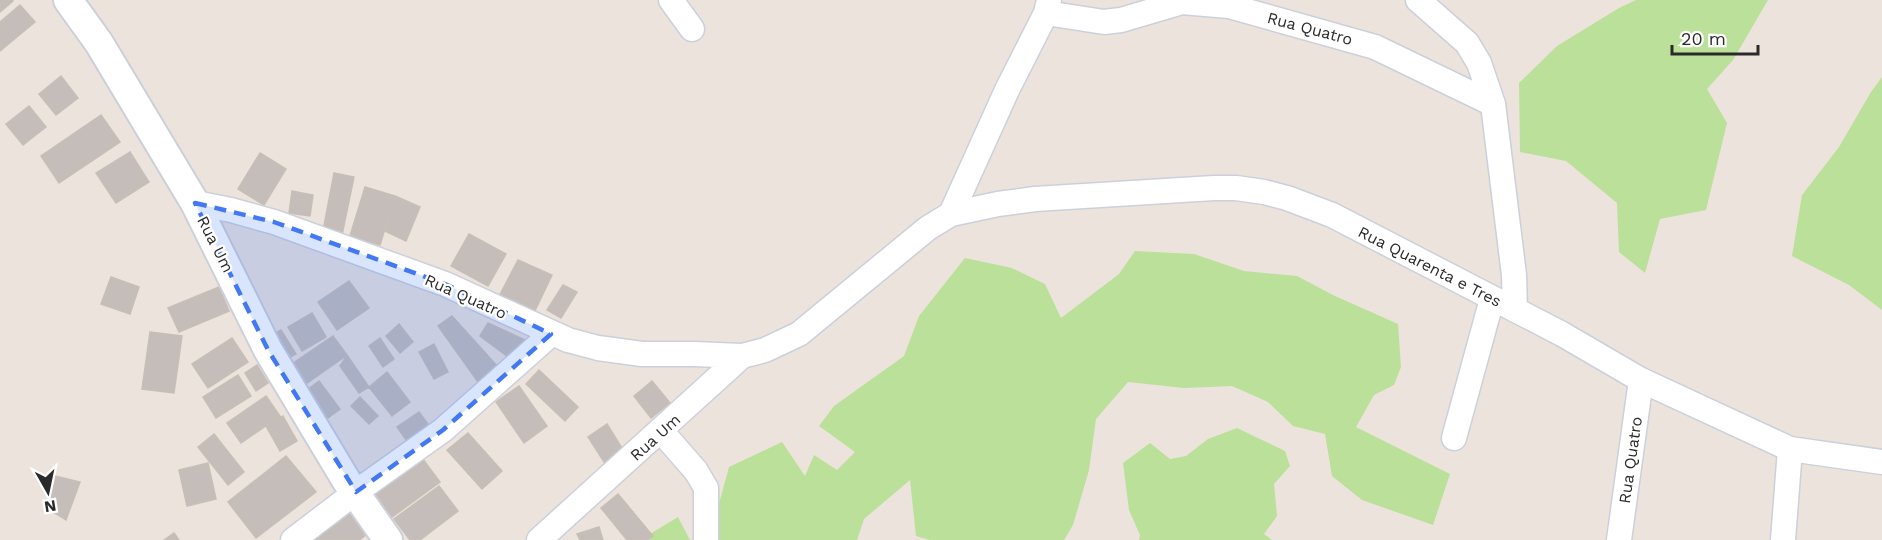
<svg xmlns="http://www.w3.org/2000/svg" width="1882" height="540" font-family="'Work Sans',sans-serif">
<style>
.green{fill:#bbe09a}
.building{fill:#c4bdb9;stroke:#c7bfb6;stroke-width:1.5}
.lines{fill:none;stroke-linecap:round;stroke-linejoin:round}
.minor-casing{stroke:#cbd0db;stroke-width:27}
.tertiary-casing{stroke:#cbd0db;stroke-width:32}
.minor{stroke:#fff;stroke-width:24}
.tertiary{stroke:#fff;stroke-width:28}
.marked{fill:#4278f3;fill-opacity:0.2;stroke:#4278f3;stroke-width:4.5;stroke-dasharray:12 8;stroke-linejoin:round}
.labels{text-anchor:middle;stroke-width:4.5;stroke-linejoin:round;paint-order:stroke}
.street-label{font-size:16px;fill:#2a2a2a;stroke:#fff}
</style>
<rect width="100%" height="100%" fill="#ece3dc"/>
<path class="green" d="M1636 0H1768L1733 60 1707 89 1727 123 1706 210 1660 219 1645 273 1619 252 1617 203 1566 161 1520 152 1519 83 1557 46 1619 8Z
M1882 77V310L1849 285 1792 256 1802 195 1839 147 1871 92Z
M1135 251 1194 254 1244 271 1297 276 1335 296 1398 324 1401 367 1394 385 1374 395 1356 427 1450 474 1433 525 1362 500 1332 476 1325 434 1293 426 1268 402 1232 386 1184 388 1128 382 1096 419 1089 470 1073 525 1064 540H930L916 536 910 480 864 519 857 540H718L717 511 729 467 782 442 805 476 814 455 837 470 855 452 819 426 834 406 904 356 919 316 965 258 1012 268 1045 284 1061 318 1119 274Z
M1237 428 1285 451 1290 466 1274 484 1277 516 1264 534 1272 540H1139L1140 535 1129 510 1123 463 1150 443 1170 459 1186 456 1208 439Z
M678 517 690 540H642L645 537Z"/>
<path class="building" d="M0 0H12L13 1 0 12Z
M20 5 35 22 0 51V22Z
M61 76 78 98 56 115 39 94Z
M29 106 46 127 23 145 6 124Z
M101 115 120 142 59 183 41 156Z
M130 152 149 182 116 203 96 173Z
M260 153 286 169 264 205 238 189Z
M334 173 354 177 342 235 323 231Z
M365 187 395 196 380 245 350 236Z
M292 191 313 195 310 216 289 213Z
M395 196 420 207 406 241 385 231Z
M469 234 506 254 488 286 451 266Z
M518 260 552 275 531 319 496 302Z
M111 277 139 287 130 314 101 304Z
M349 281 369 308 337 330 318 302Z
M563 285 577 292 561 318 547 310Z
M219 287 229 311 179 332 168 308Z
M312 313 326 337 302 351 288 327Z
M452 316 498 367 478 382 438 326Z
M488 323 525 340 511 359 480 336Z
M399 324 413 342 400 353 386 336Z
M281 330 296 354 285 360 270 336Z
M150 332 182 336 174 393 142 389Z
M333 336 347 355 303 386 289 366Z
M232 338 248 362 208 388 192 364Z
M380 338 394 359 383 367 369 346Z
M434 344 448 372 434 379 419 352Z
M347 355 369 387 359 393 340 366Z
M257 365 268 383 256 391 245 373Z
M539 370 578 407 565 421 526 384Z
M387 372 410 402 392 416 369 387Z
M238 375 251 396 216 418 203 397Z
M319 381 340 409 328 418 307 390Z
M652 381 670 403 651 418 634 396Z
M519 386 547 426 524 443 496 402Z
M266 396 280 416 241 443 227 423Z
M360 397 378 416 369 424 351 406Z
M419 412 431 428 409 444 397 427Z
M283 416 297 441 280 451 266 426Z
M607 424 625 453 606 465 588 437Z
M468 433 502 471 482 489 447 450Z
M214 434 244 472 228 485 198 447Z
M286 456 316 492 256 538 228 502Z
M422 458 440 482 392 517 374 493Z
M208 463 216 499 187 506 179 470Z
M55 476 80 482 66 520 45 507Z
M439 486 458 511 420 540H410L394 519Z
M618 494 653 536 647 540H627L601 508Z
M352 507 371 531 359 540H308Z
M599 527 603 540H580L577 534Z
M174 533 179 540H164Z"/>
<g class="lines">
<defs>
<path id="minor" d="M671 0 692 29
M1418 0 1467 43 1479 63 1493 104 1514 275 1515 310
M1046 13 1104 22 1121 20 1182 2 1229 6 1375 47 1493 104
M195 203 231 210 274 222 445 284 568 340 598 348 642 354H694L742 356 765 350 799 334 928 228 951 214 998 204 1035 199 1214 188H1236L1264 192 1287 198 1332 215 1562 334 1641 380 1790 449 1882 462
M951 214 1007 90 1046 13 1049 0
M662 432 696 471 706 488V540
M1454 438 1492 299
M293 540 356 492 443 430 551 334
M539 540 742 356
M1619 540 1641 380
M1783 540 1790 449"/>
<path id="tertiary" d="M68 0 99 43 195 203 268 350 346 480 388 540"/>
</defs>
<use href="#minor" class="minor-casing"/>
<use href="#tertiary" class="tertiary-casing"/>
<use href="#minor" class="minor"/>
<use href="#tertiary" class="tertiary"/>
</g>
<path class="marked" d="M195 203 274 222 445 284 551 334 443 430 356 492 268 350Z"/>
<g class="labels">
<g class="street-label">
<text transform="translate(1310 28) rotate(15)" y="6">Rua Quatro</text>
<text transform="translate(216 244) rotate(63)" y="6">Rua Um</text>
<text transform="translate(1430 266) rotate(27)" y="6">Rua Quarenta e Tres</text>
<text transform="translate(466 296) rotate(24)" y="6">Rua Quatro</text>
<text transform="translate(655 437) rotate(-42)" y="6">Rua Um</text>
<text transform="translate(1630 460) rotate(-82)" y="6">Rua Quatro</text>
</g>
</g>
<g transform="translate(48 492) rotate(171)" stroke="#ffffff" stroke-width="4.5" paint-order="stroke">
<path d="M0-4.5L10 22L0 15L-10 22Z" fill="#2a2a2a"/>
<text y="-9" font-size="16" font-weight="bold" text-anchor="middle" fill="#2a2a2a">N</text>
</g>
<path d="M1672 45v9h86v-9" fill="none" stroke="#2a2a2a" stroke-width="3"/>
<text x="1681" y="45" font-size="18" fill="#2a2a2a" stroke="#ffffff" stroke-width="4.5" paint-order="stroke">20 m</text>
</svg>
